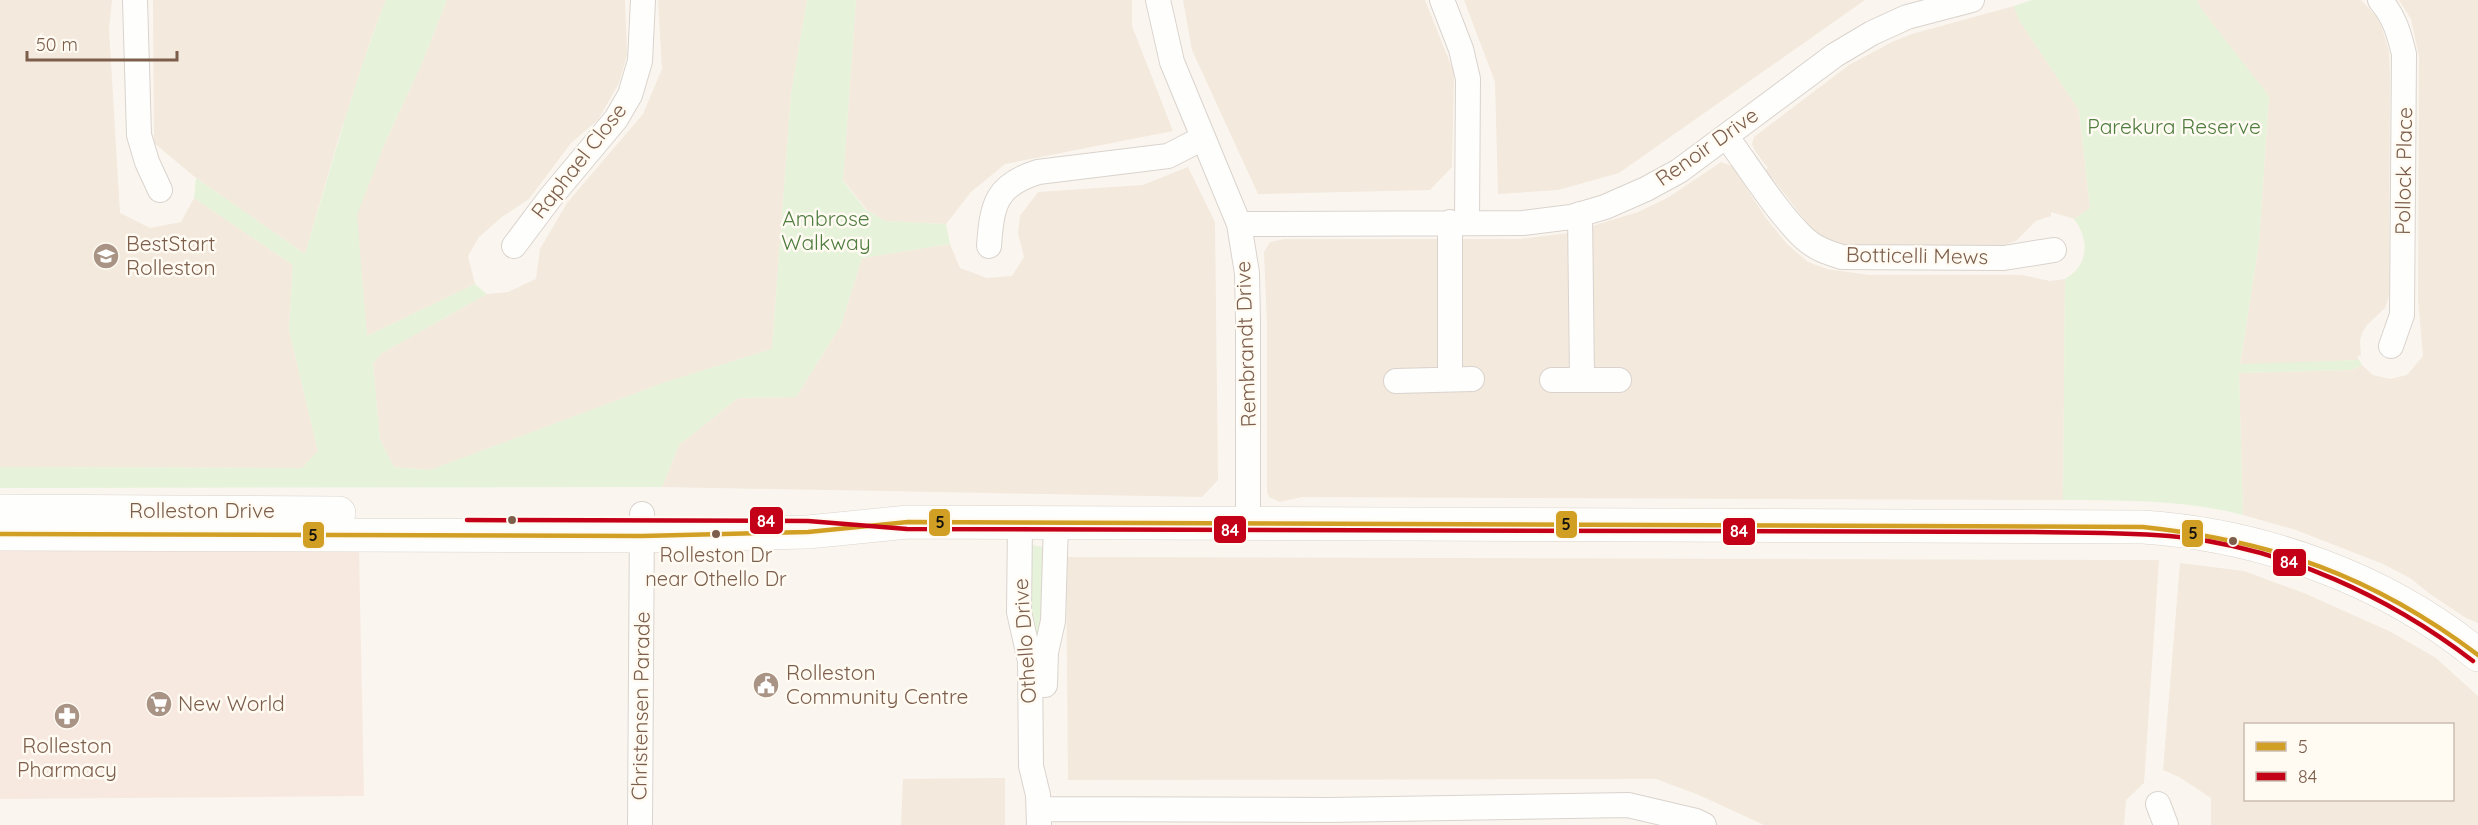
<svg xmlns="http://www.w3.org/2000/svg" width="2478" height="825" font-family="Quicksand,sans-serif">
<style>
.residential{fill:#f3e9dd;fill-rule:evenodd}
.commercial{fill:#f7e9e0}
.green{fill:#e6f2d9}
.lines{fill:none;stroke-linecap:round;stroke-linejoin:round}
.minor-casing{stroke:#dad3cd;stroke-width:26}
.secondary-casing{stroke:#dad3cb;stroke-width:34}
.minor{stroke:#fefefd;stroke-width:24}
.secondary{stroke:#fefefd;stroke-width:33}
.bus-1-casing{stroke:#fffbf3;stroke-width:9}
.bus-2-casing{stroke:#fffbf3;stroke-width:9}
.bus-1{stroke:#d19f23;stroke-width:4.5}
.bus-2{stroke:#c40019;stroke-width:4.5}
.bus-dot{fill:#7c5e4b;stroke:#fffbf3;stroke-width:2}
.labels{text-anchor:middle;stroke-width:5;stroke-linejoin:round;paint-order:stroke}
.bus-label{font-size:20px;fill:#7c5e4b;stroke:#fffbf3}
.park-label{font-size:21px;fill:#4f7c3f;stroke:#fffbf3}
.street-label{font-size:21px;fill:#7c5e4b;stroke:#fffbf3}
.poi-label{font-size:21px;fill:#7c5e4b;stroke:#fffbf3;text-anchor:start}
.line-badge{stroke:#fffbf3;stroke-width:2}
.badge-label{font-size:16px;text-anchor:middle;font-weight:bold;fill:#fff}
.pale-badge-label{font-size:16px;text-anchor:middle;font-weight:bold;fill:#111}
</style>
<rect width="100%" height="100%" fill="#faf6ef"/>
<path class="residential" d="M0 0H112L109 29 120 213 150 228 181 222 194 198 293 265 289 330 318 451 302 468 0 467Z
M153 0H386L371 39 339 137 305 254 196 178 154 143Z
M447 0H625L627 55 619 83 598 120 571 143 529 199 502 217 479 237 468 256 475 284 367 336 356 215 384 145 422 63Z
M658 0H807L791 94 772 349 663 383 430 470 394 467 380 440 373 363 382 353 487 294 508 292 536 279 540 249 567 203 643 114 662 69Z
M856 0H1132V26L1173 131 1005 164 971 192 946 224 885 221 867 210 843 180Z
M1183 0H1425L1454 73 1452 167 1430 190 1258 194 1192 50Z
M1464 0H1865L1619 173 1558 190 1498 194 1495 82Z
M2197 0H2361L2377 17 2382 28 2389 51 2390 75 2389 296 2385 308 2367 325 2362 333 2360 341 2361 355 2357 357 2359 360 2240 365 2259 243 2269 97 2202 10Z
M2399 0H2478V623L2466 618 2430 594 2410 578 2383 564 2296 530 2243 515 2239 373 2352 370 2362 365 2373 375 2390 379 2407 375 2423 356 2418 299 2419 56 2411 19Z
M2014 6 2019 20 2079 110 2090 209 2074 219 2051 212V216L2036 221 2016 241 2001 246H1856L1841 244 1824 237 1811 228 1774 180 1764 171 1768 168 1755 151 1752 144 1754 137 1849 65 1892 42 1912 34Z
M1721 162 1732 166 1766 218 1787 244 1808 262 1827 269 1869 275H2022L2050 281 2065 279 2063 500 1302 497 1280 502 1269 497 1267 492V324L1264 252 1270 242 1284 239H1520L1569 233 1638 212 1669 197Z
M1188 167 1215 222 1218 480 1202 497 662 487 679 445 738 398 796 397 841 325 862 258 950 244 960 268 987 278 1012 276 1024 257 1018 233 1020 216 1038 192 1143 185Z
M1066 557 2159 560 2144 783 2126 800 2124 825H1764L1699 795 1656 779 1068 780Z
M2180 563 2244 571 2304 593 2391 632 2436 658 2478 696V825H2211V798L2179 777 2163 770ZM2246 724H2452V800H2246Z
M1005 778V825H901L903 779Z"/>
<path class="commercial" d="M359 549 364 796 0 799V551Z"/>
<path class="green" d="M386 0H447L422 63 384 145 357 215 367 336 475 284 487 294 382 353 373 363 380 440 394 467 430 470 663 383 772 349 791 94 807 0H856L843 181 866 210 885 221 946 224 950 244 862 258 841 325 796 397 738 398 679 445 662 487 0 488V467L302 468 318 451 289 330 293 265 194 198 196 178 305 254C331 169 353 83 386 0Z
M2032 0H2197L2202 10 2269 96 2259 243 2240 364 2359 360 2362 365 2352 370 2239 373 2243 515C2180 499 2127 501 2063 500L2065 279C2089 265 2090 240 2074 219L2090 208 2079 110 2019 20 2014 6Z
M1031 545 1044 547 1040 766 1026 550Z"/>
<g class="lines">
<defs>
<path id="minor" d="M135 0 139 135 147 162 160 190
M1158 0 1172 62 1239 224 1247 273 1248 320V523
M1442 0 1461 49 1468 79 1467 222
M2380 0C2394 16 2399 33 2404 54L2402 315 2391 346
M1726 136C1749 167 1778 214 1805 239 1816 249 1829 253 1842 257L2004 258 2054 250
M1580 214 1582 379
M1239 224 1523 223 1571 217 1605 207 1646 189 1679 171 1835 55 1872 33 1907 17 1972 0
M514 246 550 198 616 119 630 95 640 61 643 0
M989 246C992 204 996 185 1038 172L1168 156 1203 138
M1450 379V222
M1552 380H1619
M1396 381 1472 379
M1020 523 1019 612 1030 661 1031 766 1038 795 1039 825
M1045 685 1046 652 1053 621 1056 523
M2158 804 2166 825
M1039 809 1330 810 1628 805 1696 821 1704 825
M640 825 642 514"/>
<path id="secondary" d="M0 511 339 513
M0 534 642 536 808 532 908 522 2143 527C2262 535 2386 579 2478 655"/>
</defs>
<use href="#minor" class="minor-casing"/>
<use href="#secondary" class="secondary-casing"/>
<use href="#minor" class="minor"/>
<use href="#secondary" class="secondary"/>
<defs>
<path id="bus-1" d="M0 534 642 536 808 532 908 522 2143 527C2273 541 2373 576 2478 655"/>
<path id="bus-2" d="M467 520 808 521 907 529 2033 532C2082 533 2130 532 2179 537 2286 549 2388 596 2473 661"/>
</defs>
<use href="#bus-1" class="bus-1-casing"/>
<use href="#bus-2" class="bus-2-casing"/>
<use href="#bus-1" class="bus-1"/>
<use href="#bus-2" class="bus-2"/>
</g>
<defs>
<symbol id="school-disc" viewBox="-11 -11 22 22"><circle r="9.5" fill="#a89384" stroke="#fffbf3"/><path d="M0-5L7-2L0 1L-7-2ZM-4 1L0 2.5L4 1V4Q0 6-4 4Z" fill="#fff"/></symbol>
<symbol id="civic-disc" viewBox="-11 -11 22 22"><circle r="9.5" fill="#a89384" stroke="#fffbf3"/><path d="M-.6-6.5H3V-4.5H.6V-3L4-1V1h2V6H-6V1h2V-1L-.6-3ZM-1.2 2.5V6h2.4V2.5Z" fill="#fff"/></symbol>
<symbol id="supermarket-disc" viewBox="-11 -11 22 22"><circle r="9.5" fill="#a89384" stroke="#fffbf3"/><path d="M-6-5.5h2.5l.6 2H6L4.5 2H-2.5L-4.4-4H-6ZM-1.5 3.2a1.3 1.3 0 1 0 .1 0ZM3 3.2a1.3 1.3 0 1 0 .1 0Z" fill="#fff"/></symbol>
<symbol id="pharmacy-disc" viewBox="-11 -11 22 22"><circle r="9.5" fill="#a89384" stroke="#fffbf3"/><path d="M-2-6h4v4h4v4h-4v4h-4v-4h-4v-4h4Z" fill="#fff"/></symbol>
</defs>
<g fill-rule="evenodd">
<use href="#school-disc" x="91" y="241" width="30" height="30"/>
<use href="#civic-disc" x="751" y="670" width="30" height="30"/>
<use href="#supermarket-disc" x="144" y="689" width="30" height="30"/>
<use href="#pharmacy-disc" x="52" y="701" width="30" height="30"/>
</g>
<g class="bus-dot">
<circle cx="512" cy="520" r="5"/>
<circle cx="716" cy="534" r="5"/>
<circle cx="2233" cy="541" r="5"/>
</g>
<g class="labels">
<g class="bus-label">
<text x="716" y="562">Rolleston Dr<tspan x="716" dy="24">near Othello Dr</tspan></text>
</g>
<g class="park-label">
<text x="2174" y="134">Parekura Reserve</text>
<text x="826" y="226">Ambrose<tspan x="826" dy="24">Walkway</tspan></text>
</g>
<g class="street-label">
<text transform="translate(1707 147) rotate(-35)" y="7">Renoir Drive</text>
<text transform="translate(579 161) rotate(-52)" y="7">Raphael Close</text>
<text transform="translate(2404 171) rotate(-89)" y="7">Pollock Place</text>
<text transform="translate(1917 256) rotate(1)" y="7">Botticelli Mews</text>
<text transform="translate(1246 344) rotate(-92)" y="7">Rembrandt Drive</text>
<text x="202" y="518">Rolleston Drive</text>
<text transform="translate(1025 641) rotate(-94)" y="7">Othello Drive</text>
<text transform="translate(641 706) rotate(-89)" y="7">Christensen Parade</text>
</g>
<g class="poi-label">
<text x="126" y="251">BestStart<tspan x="126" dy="24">Rolleston</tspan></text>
<text x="786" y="680">Rolleston<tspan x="786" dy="24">Community Centre</tspan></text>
<text x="178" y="711">New World</text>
<text x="67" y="753" text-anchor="middle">Rolleston<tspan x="67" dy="24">Pharmacy</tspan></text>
</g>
</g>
<g class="line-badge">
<rect x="749" y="506" width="35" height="29" rx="6" fill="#c40019"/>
<rect x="928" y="508" width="23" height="29" rx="6" fill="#d19f23"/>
<rect x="1555" y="510" width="23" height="29" rx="6" fill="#d19f23"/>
<rect x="1213" y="515" width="34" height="29" rx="6" fill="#c40019"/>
<rect x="1722" y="517" width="34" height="29" rx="6" fill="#c40019"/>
<rect x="2181" y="519" width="23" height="29" rx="6" fill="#d19f23"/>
<rect x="302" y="521" width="23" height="28" rx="6" fill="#d19f23"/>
<rect x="2272" y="548" width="35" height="29" rx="6" fill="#c40019"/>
</g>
<g class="badge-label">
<text x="766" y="527">84</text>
<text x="1230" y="536">84</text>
<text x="1739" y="537">84</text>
<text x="2289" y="568">84</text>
</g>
<g class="pale-badge-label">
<text x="940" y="528">5</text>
<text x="1566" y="530">5</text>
<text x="2193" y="539">5</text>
<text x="313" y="541">5</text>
</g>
<rect x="2244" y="723" width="210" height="78" fill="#fffbf3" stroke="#cbbcb0" stroke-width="1.5"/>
<rect x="2256" y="742" width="30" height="9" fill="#d19f23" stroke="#cbbcb0" stroke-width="1.5"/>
<text x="2298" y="753" font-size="18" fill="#7c5e4b">5</text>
<rect x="2256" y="772" width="30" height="9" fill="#c40019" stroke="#cbbcb0" stroke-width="1.5"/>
<text x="2298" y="783" font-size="18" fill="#7c5e4b">84</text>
<path d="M27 51v9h150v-9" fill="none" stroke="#7c5e4b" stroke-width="3"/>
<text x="36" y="51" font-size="18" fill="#7c5e4b" stroke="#fffbf3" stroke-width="4.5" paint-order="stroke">50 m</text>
</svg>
